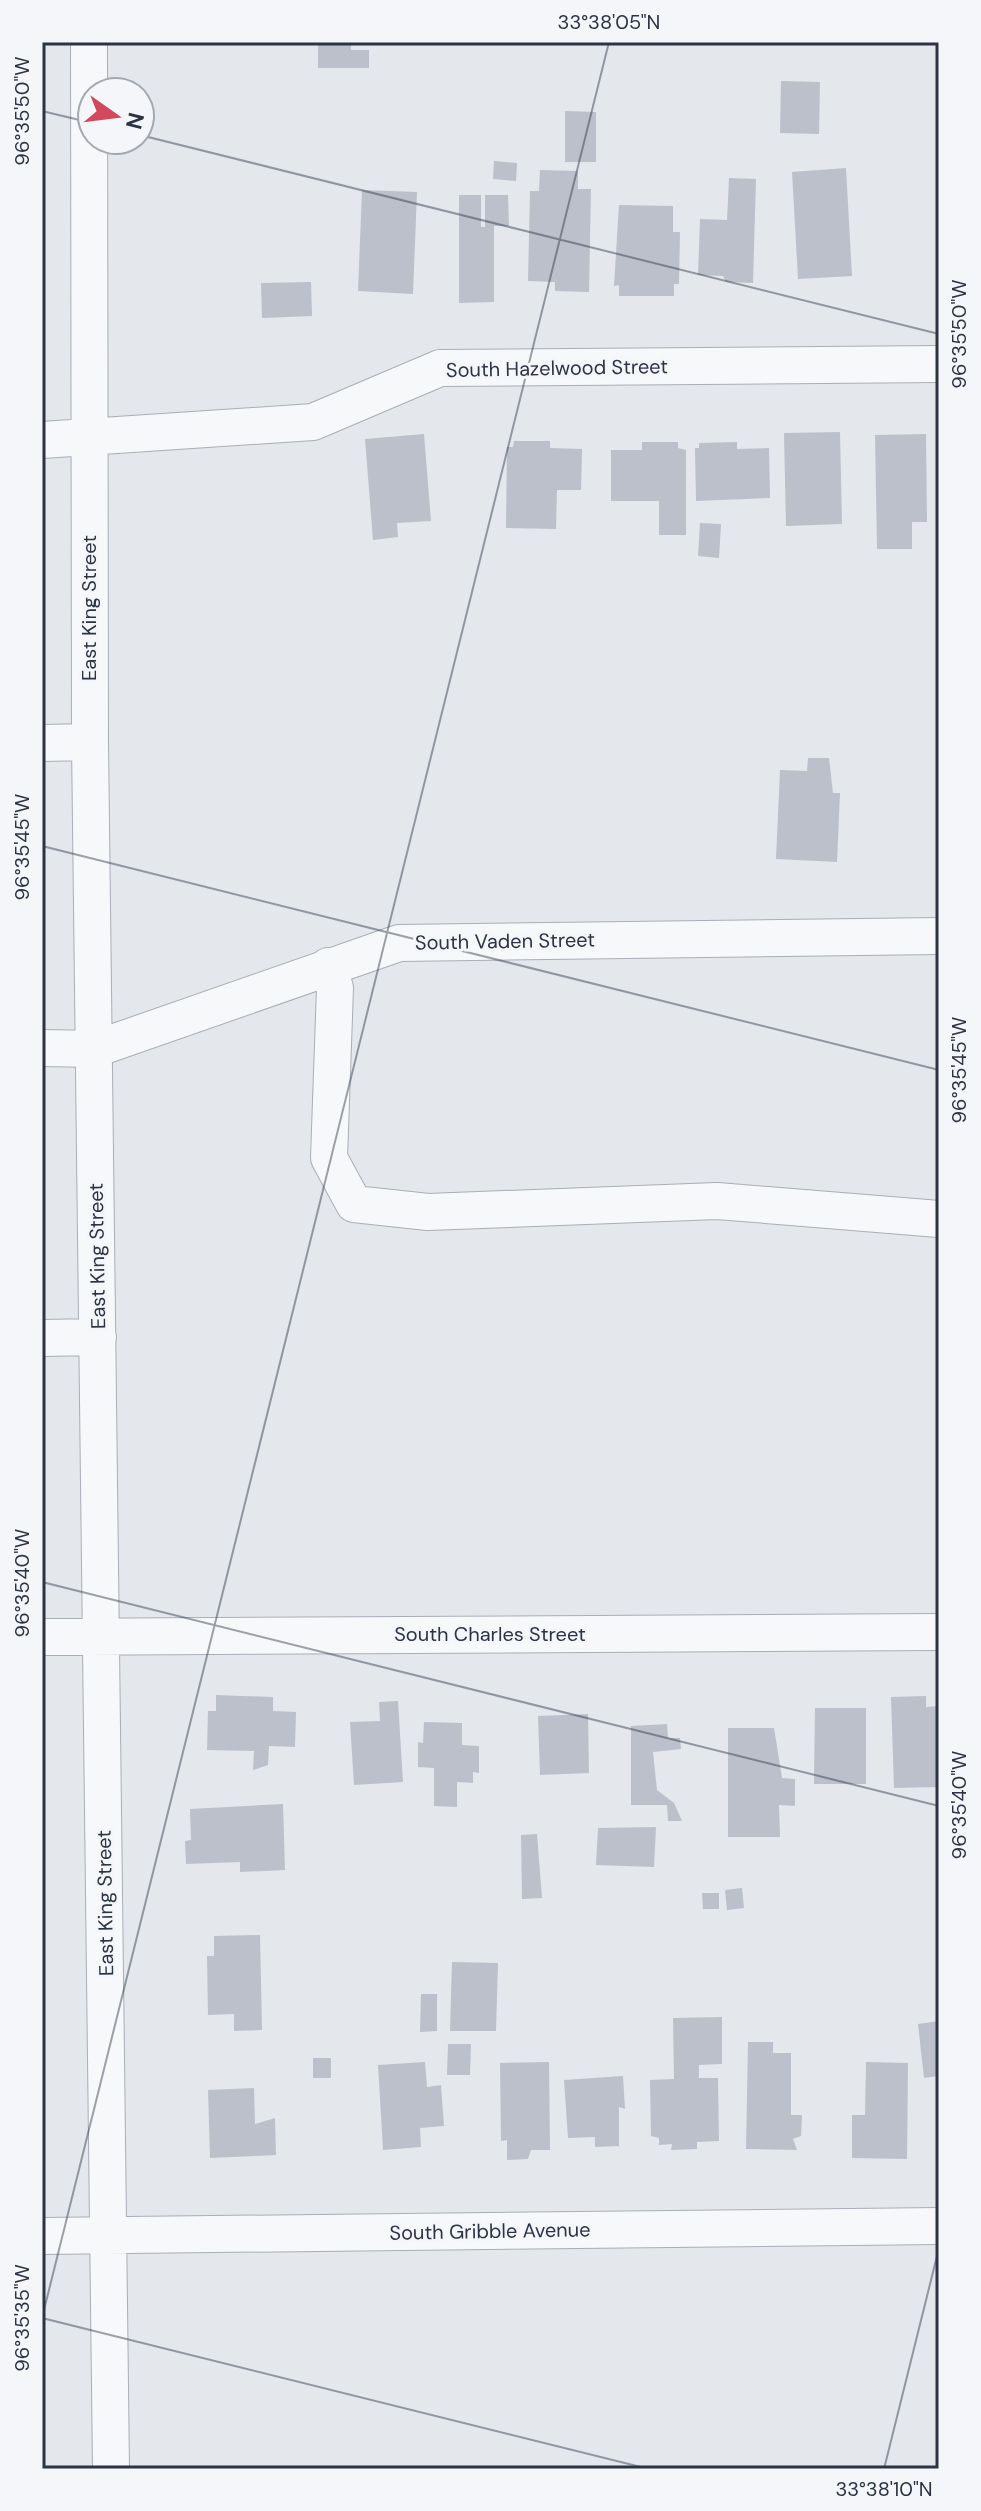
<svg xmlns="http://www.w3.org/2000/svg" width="981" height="2511" font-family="'DM Sans',sans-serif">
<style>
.building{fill:#bbc0ca}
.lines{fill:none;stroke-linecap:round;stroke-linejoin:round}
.minor-casing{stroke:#a9aeb7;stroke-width:38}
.minor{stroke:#f7f8fa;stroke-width:36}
.ticks{fill:none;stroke:#2b3445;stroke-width:2;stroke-opacity:0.45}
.labels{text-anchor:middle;stroke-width:6;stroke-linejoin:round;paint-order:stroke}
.street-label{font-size:20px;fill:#2b3445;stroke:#f4f6f9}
.neatline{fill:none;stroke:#2b3445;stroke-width:3}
.ticks-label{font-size:20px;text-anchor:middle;fill:#2b3445}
</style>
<rect width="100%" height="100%" fill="#e4e7ec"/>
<path class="building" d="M318 42H351V50H369V68H318Z
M781 81 820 82 819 134 780 133Z
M565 111 596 112V162H565Z
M494 161 517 163 516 181 493 179Z
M846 168 852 276 798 279 792 172Z
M540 170 578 171V189H591L589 292 555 291V282L528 281 530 191H539Z
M729 178 756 179 753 283 726 282 723 276 698 275 700 219 727 220Z
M362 190 417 192 413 294 358 291Z
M459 195H481V227H485V195H508L509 226H494V302L459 303Z
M619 205 673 206V232H680L679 284H674V296H619V285L614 286Z
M311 282 312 316 262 318 261 283Z
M840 432 842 524 786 526 784 433Z
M424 434 431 521 397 523 398 537 373 540 365 439Z
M926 434 927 522H912V549H877L875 435Z
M514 441H550V448L582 449 581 490H557L556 529 506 528 507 447H513Z
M642 442H678V448L686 450V535H659V501H611V450H642Z
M737 442V449L769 448 770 498 696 501 695 448H699V443Z
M700 523 721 524 719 558 698 556Z
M808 758H829L833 793H840L837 862 776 859 780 770 807 771Z
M216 1695 273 1697V1711L296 1712 295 1747 269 1746 268 1765 253 1770 254 1751 207 1750 208 1711H216Z
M926 1696V1707L939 1706V1787L894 1788 891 1697Z
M398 1701 403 1782 354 1785 350 1722 380 1721 379 1702Z
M815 1708H866V1784H814Z
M588 1714 589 1773 540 1775 538 1716Z
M424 1722 462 1723V1745L479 1746V1773L473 1772V1783L457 1782V1807L434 1806V1768L418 1767V1742L423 1743Z
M667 1724 668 1738H680L681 1749 653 1752 657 1790 674 1803 682 1821H668L667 1805H631V1726Z
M728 1728H774L782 1778 795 1779V1806L779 1805 780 1837H728Z
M283 1804 285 1870 240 1872V1862L186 1864 185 1841 191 1840 190 1809Z
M656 1827 654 1867 596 1865 598 1828Z
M537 1834 542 1898 522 1899 521 1835Z
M742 1888 744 1908 727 1910 725 1890Z
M702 1893H719V1909H703Z
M260 1935 262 2030 234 2031V2014L208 2015 207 1956H214V1936Z
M452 1962 498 1963 496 2031H450Z
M421 1994H437V2031L420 2032Z
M722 2017V2064L699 2065V2078H718L719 2141 697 2142V2149L671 2150 672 2144 659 2145V2138L651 2136 650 2080 674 2079 673 2018Z
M939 2021V2076L924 2078 918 2024Z
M748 2042H773V2053H791V2115H802L801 2136 793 2139 797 2150 746 2149Z
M448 2044H471L470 2075H447Z
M313 2058H331V2078H313Z
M425 2062 427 2087 441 2085 444 2126 420 2128 421 2147 383 2150 378 2065Z
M549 2062 550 2150H531L528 2159 507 2160V2140L501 2141 500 2063Z
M866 2062 908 2063 907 2159 852 2158V2115H865Z
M623 2076 625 2109 619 2107V2146L595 2147V2137L568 2138 564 2080Z
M254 2088 255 2124 275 2118 276 2155 210 2158 208 2090Z"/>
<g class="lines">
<defs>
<path id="minor" d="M89 42 90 742 111 2469
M42 440 313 422 440 368 939 364
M42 743 90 742
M328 966 335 988 329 1158 354 1204 428 1212 717 1201 939 1219
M42 1048 95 1049 399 943 939 936
M42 1338 98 1337
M42 1637 939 1632
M42 2236 939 2226"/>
</defs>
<use href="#minor" class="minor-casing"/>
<use href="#minor" class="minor"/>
</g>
<path class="ticks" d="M42 111 92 123M140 135 939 334M42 846 939 1070M42 1582 939 1806M42 2318 649 2469M42 2318 609 42M884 2469 939 2248"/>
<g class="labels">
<g class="street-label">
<text transform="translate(557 368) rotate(-1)" y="7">South Hazelwood Street</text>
<text transform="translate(89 608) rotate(-90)" y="7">East King Street</text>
<text transform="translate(505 941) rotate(-1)" y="7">South Vaden Street</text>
<text transform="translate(97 1256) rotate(-91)" y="7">East King Street</text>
<text x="490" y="1641">South Charles Street</text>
<text transform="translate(105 1903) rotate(-91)" y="7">East King Street</text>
<text transform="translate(490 2231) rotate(-1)" y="7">South Gribble Avenue</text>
</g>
</g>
<rect width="981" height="2511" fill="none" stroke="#f4f6f9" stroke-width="88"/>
<g transform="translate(116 116) rotate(104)"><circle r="38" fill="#f4f6f9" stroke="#a4a8b1" stroke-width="2"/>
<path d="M0-6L14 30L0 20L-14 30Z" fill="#d1495b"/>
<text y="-12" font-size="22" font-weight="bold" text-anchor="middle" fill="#2b3445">N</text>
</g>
<rect x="44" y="44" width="893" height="2423" class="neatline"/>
<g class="ticks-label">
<text x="609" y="29">33°38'05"N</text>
<text transform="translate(22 111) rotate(-90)" y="7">96°35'50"W</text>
<text transform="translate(959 334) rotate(-90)" y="7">96°35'50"W</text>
<text transform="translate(22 847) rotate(-90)" y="7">96°35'45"W</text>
<text transform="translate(959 1070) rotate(-90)" y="7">96°35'45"W</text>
<text transform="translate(22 1583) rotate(-90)" y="7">96°35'40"W</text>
<text transform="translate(959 1805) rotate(-90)" y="7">96°35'40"W</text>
<text transform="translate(22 2318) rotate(-90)" y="7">96°35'35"W</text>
<text x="884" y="2496">33°38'10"N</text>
</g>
</svg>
